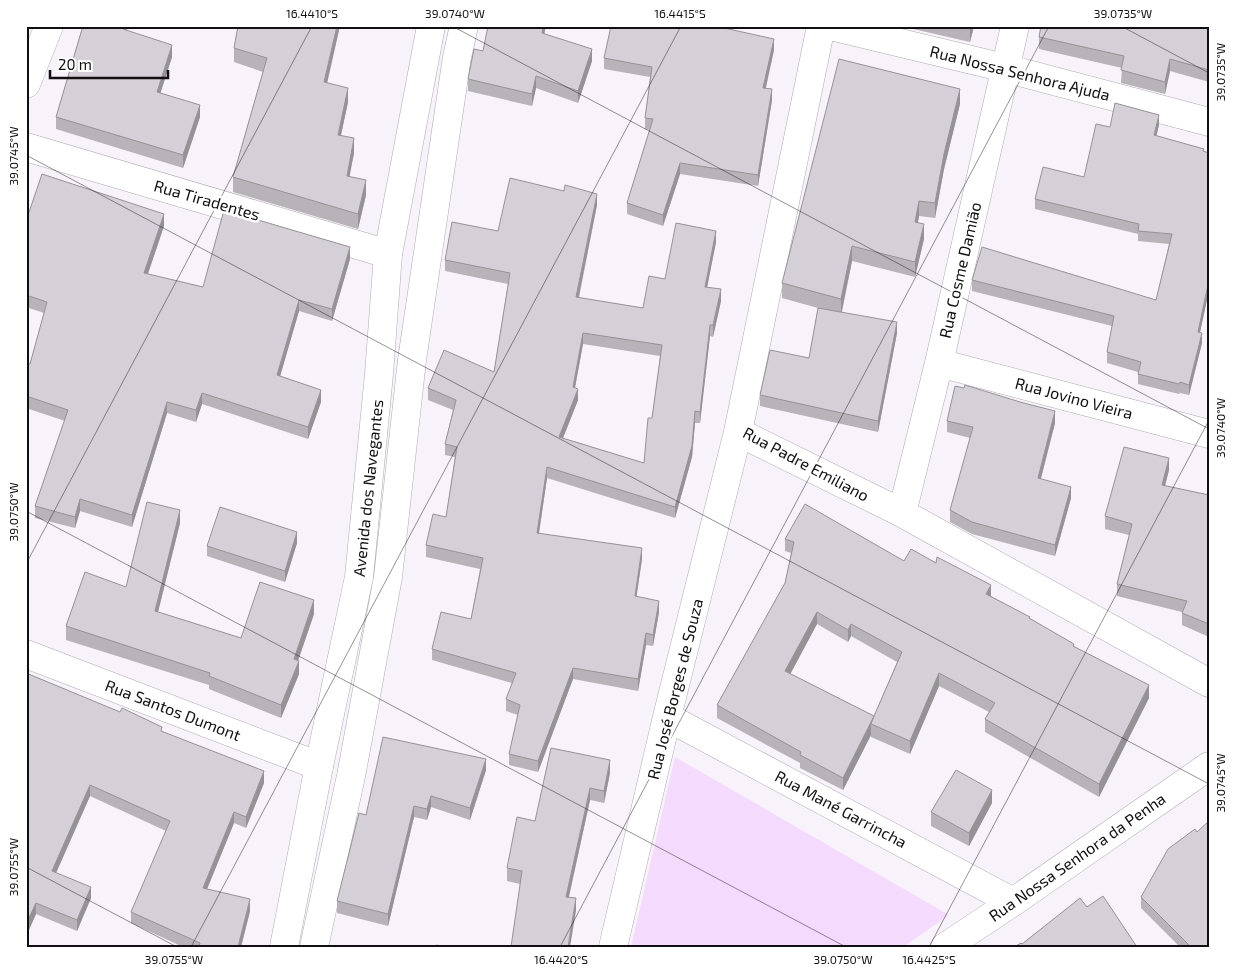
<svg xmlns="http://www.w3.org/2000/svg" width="1235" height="973" font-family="'Exo 2',sans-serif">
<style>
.green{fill:#f4dafd}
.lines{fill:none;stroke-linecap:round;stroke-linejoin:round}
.street-casing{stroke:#b0abb2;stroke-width:29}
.secondary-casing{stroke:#b0abb2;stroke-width:29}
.street{stroke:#fff;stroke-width:28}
.secondary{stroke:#fff;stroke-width:28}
.wall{fill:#b7b3b9;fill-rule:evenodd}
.shaded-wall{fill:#959296}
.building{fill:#d5d0d7;stroke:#959296;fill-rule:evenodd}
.ticks{fill:none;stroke:#110f12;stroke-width:1;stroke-opacity:0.45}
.labels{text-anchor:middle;stroke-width:5;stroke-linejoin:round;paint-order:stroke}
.street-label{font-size:16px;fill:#110f12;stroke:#fff}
.neatline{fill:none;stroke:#110f12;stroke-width:2}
.ticks-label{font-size:12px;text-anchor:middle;fill:#110f12}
</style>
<rect width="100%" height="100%" fill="#f8f2fa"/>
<path class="green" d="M675 757 949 915 903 947H631Z"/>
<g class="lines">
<defs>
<path id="street" d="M821 26 738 432 902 513 1209 683
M830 26 1005 68 1209 122
M26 84 49 26
M26 147 388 254
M939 363 1209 434
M902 513 939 363 1015 26
M26 654 319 766
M667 717 1013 902
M613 947 667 717 738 432
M945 947 1013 902 1209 766"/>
<path id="secondary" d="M284 947 319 766 359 577 379 374 388 254 431 26
M314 947 351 776 388 577 412 360 457 57 464 26"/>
</defs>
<use href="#street" class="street-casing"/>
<use href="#secondary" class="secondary-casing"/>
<use href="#street" class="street"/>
<use href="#secondary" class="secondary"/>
</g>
<path class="wall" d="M76 26H128L127 30 172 57 160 93 200 117 183 168 56 129V117L82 28Z
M238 26 327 83 348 102 341 135 354 153 349 176 366 195 358 229 233 192V177L263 72 234 62V48Z
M900 26H974L970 42Z
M1209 26V82L1170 71 1165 94 1121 83 1122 68 1039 49V37Z
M544 34 592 61 578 103 536 88 532 106 468 91V79L483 51Z
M774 50 766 88 772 100 758 186 680 174 663 226 627 214V203L650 130 645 129V118L650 77 604 69V58Z
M960 104 944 169 935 218 919 216 918 222 924 239 915 277 852 261 842 312 897 333 878 432 760 406V395L809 358 818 308 782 298V283Z
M1159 125 1156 136 1209 153V290L1200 332 1202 343 1189 395 1180 393 1179 394 1138 384V372L1107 363V352L1112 326 972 291V280L1156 300 1169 244 1138 241V234L1035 209V199L1084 177 1110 127Z
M597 205 579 298 643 308 665 279 716 242 707 287 721 301 713 337 710 336 700 423H695L692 457 675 518 547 478 539 534 642 559 636 597 659 612 653 646 646 645 638 691 573 679 538 772 509 765V754L518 715 506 711V699L512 683 432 660V649L471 619 480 569 426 557V545L446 517 455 457 445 455V444L453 410 428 400V388L494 372 508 284 445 271V260L498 231ZM583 344 660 356 652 418 644 463 563 438 578 400 575 388Z
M26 221 164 226 148 274 203 287 350 259 332 321 299 311 280 376 321 402 308 439 202 404 196 422 167 413 132 527 80 511 75 528 35 518V506L65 421 26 408V363L30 364 44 313 26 307Z
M947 421 1055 423 1041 479 1071 498 1055 556 972 534 950 522V510L970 438 947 432Z
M1169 470 1165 486 1209 495V637L1182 625V612L1117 596V584L1129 535 1105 529V516Z
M180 523 158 612 241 638 314 614 298 661 299 674 281 718 209 689V685L66 640V626L126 587Z
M785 539 904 561 991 596 1030 618 1074 647 1149 698 1099 797 985 732V719L989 712 939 686 910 754 871 737V735L843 790 800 768V763L717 718V705L785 583 791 553 785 551ZM817 624 848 642 851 636 897 662 874 716 790 674Z
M297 543 285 582 207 556V546Z
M26 673 162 731 264 783 246 828 234 823 207 889 250 911 241 947H183L131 923V912L166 831 90 796 56 873 91 898 77 931 36 914 28 932 26 931Z
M486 770 470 820 431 807 427 820 414 817 388 926 337 913V901L366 815Z
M610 773 604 803 590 800 569 897 576 911 520 884 507 881V868L535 821Z
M992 803 969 846 931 826V812Z
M1197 832 1209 947H1180L1141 908V897Z"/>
<path class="shaded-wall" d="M124 26H128L123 42V29Z
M337 26H340L324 97V82Z
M543 26H546L542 45V33Z
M971 26H974L970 42V29Z
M774 39V50L763 99V88Z
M172 45V57L157 104V92Z
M592 49V61L578 103V91Z
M1170 59V71L1165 94V82Z
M536 76V88L532 106V94Z
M348 88V102L338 149V135Z
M772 89V100L758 186V175Z
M960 89V104L944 169 935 218V203L944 154Z
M200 105V117L183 168V155Z
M1159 115V125L1154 146V135Z
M354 138V153L347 190V176Z
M680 163V174L663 226V215Z
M366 180V195L358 229V214Z
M597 194V205L576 309V297Z
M919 201V216L915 236V222Z
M164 214V226L144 285V273Z
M924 224V239L915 277V262Z
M716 231V242L705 298V287Z
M852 246V261L841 314V299Z
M350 247V259L332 321V309Z
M1209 280V290L1198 342V332Z
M721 289V301L713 337V325Z
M299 300V311L277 387V375Z
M897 322V333L878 432V421Z
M710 325V336L700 423V412Z
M583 333V344L573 398V387Z
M1202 333V343L1189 395V385Z
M578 389V400L559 448V437Z
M321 390V402L308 439V427Z
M202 393V404L196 422V410Z
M167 402V413L132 527V515Z
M695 411V423L692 457 675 518V507Z
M1055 411V423L1038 489V478Z
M1169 458V470L1162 497V485Z
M547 467V478L537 545V533Z
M1071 487V498L1055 556V545Z
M80 499V511L75 528V517Z
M180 510V523L155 624V611Z
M297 532V543L285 582V571Z
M642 548V559L635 607V596Z
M991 585V598L986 594Z
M314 600V614L294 672V659Z
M659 601V612L653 646V635Z
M817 612V624L785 684V671Z
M851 624V636L848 642V630Z
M646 633V645L638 691V679Z
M299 661V674L281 718V705Z
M573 668V679L538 772V761Z
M939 673V686L910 754V741Z
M1149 685V698L1099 797V784Z
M874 716 871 724V735L843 790V778Z
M486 759V770L470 820V808Z
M610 760V773L604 803V791Z
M264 771V783L246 828V817Z
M90 785V796L52 882V871Z
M590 788V800L566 909V897Z
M992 790V803L969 846V833Z
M431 796V807L427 820V809Z
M414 806V817L388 926V914Z
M234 812V823L203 899V888Z
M91 887V898L77 931V920Z
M576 898V911L570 947H568Z
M250 899V911L241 947H238Z
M36 903V914L28 932V920Z"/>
<path class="building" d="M83 26H124L123 29 172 45 157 92 200 105 183 155 56 117Z
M238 26H337L324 82 348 88 338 135 354 138 347 176 366 180 358 214 233 177 267 58 234 48Z
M488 26H543L542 33 592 49 578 91 536 76 532 94 468 79 474 49 483 51Z
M611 26H715L774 39 763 88 772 89 758 175 680 163 663 215 627 203 653 119 645 118 652 67 604 58Z
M959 26H971L970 29Z
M1041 26H1209V70L1170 59 1165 82 1121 70 1124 56 1039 37Z
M839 59 960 89 944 154 935 203 919 201 915 222 924 224 915 262 852 246 841 299 782 283Z
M1115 103 1159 115 1154 135 1204 149 1203 151 1209 153V280L1198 332 1202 333 1189 385 1180 382 1179 384 1138 374 1141 362 1107 352 1114 316 972 280 982 247 1156 300 1172 234 1138 231 1139 224 1035 199 1043 167 1084 177 1096 124 1110 127Z
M42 174 164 214 144 273 203 287 224 210 350 247 332 309 299 300 277 375 321 390 308 427 202 393 196 410 167 402 132 515 80 499 75 517 35 506 68 410 26 396V363L30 364 47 302 26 295V221Z
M510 178 564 191 565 185 597 194 576 297 643 308 649 276 665 279 676 223 716 231 705 287 721 289 713 325H710L700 412 695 411 692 446 675 507 547 467 537 533 642 548 635 596 659 601 653 635 646 633 638 679 573 668 538 761 509 754 520 705 506 699 516 673 432 649 441 612 471 619 483 558 426 545 433 514 446 517 457 447 445 444 456 400 428 388 444 350 494 372 510 273 445 260 452 222 498 231ZM583 333 662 345 652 418H648L644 463 559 437 578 389 573 387Z
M818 308 897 322 878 421 760 395 770 350 809 358Z
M965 385 1020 402 1055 411 1038 478 1071 487 1055 545 972 522 950 510 973 427 947 421 955 386 964 388Z
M1124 447 1169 458 1162 485 1209 495V624L1182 613 1187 601 1117 584 1132 524 1105 516Z
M147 502 180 510 155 611 241 638 260 582 314 600 294 659 299 661 281 705 209 676 210 673 66 626 85 572 126 587Z
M805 504 904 561 911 549 936 563 937 557 991 585 986 594 1030 617 1029 618 1074 644 1073 646 1149 685 1099 784 985 719 995 703 939 673 910 741 871 724 874 716 843 778 800 755 801 752 717 705 785 583 794 542 785 539ZM817 612 848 630 851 624 902 652 874 716 785 671Z
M220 507 297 532 285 571 207 546Z
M26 673 120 712 122 708 162 727 161 731 264 771 246 817 234 812 203 888 250 899 238 947H199L200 943 131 912 170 821 90 785 52 871 91 887 77 920 36 903 28 920H26Z
M383 737 486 759 470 808 431 796 427 809 414 806 388 914 337 901 359 813 366 815Z
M551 748 610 760 604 791 590 788 566 897 576 898 568 947H511L522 871 507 868 517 817 535 821Z
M956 770 992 790 969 833 931 812Z
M1209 821V947H1191L1141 897 1168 849 1195 829 1197 832Z
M1103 896 1137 947H1014L1021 943 1022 944 1080 898 1087 907Z
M436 945 448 947H436Z"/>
<path class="ticks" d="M452 26 1209 429M1121 26 1209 73M26 155 1209 784M26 511 846 947M26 564 312 26M26 867 177 947M191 947 681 26M560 947 1049 26M929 947 1209 420"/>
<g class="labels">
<g class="street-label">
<text transform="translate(1020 73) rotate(14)" y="6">Rua Nossa Senhora Ajuda</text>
<text transform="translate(207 200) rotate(16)" y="6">Rua Tiradentes</text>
<text transform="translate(960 270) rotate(-77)" y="6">Rua Cosme Damião</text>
<text transform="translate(1074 398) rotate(15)" y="6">Rua Jovino Vieira</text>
<text transform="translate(806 464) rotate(28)" y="6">Rua Padre Emiliano</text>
<text transform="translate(368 488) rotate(-84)" y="6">Avenida dos Navegantes</text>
<text transform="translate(675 689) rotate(-76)" y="6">Rua José Borges de Souza</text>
<text transform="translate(173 710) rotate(21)" y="6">Rua Santos Dumont</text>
<text transform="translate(841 809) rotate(28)" y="6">Rua Mané Garrincha</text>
<text transform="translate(1077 857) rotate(-35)" y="6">Rua Nossa Senhora da Penha</text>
</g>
</g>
<rect width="1235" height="973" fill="none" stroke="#ffffff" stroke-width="55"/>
<path d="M50 70v8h118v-8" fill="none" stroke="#110f12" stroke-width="2.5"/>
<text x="58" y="70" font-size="15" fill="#110f12" stroke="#ffffff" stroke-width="4" paint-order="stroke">20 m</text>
<rect x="28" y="28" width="1180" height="918" class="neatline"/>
<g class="ticks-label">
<text x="312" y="18">16.4410°S</text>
<text x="455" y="18">39.0740°W</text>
<text x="680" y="18">16.4415°S</text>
<text x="1123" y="18">39.0735°W</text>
<text transform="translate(1221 72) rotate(-90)" y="4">39.0735°W</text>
<text transform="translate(14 156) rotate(-90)" y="4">39.0745°W</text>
<text transform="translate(1221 428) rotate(-90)" y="4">39.0740°W</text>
<text transform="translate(14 512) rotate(-90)" y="4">39.0750°W</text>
<text transform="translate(1221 783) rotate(-90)" y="4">39.0745°W</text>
<text transform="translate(14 867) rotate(-90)" y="4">39.0755°W</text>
<text x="174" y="964">39.0755°W</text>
<text x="561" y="964">16.4420°S</text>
<text x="843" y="964">39.0750°W</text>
<text x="929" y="964">16.4425°S</text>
</g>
</svg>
